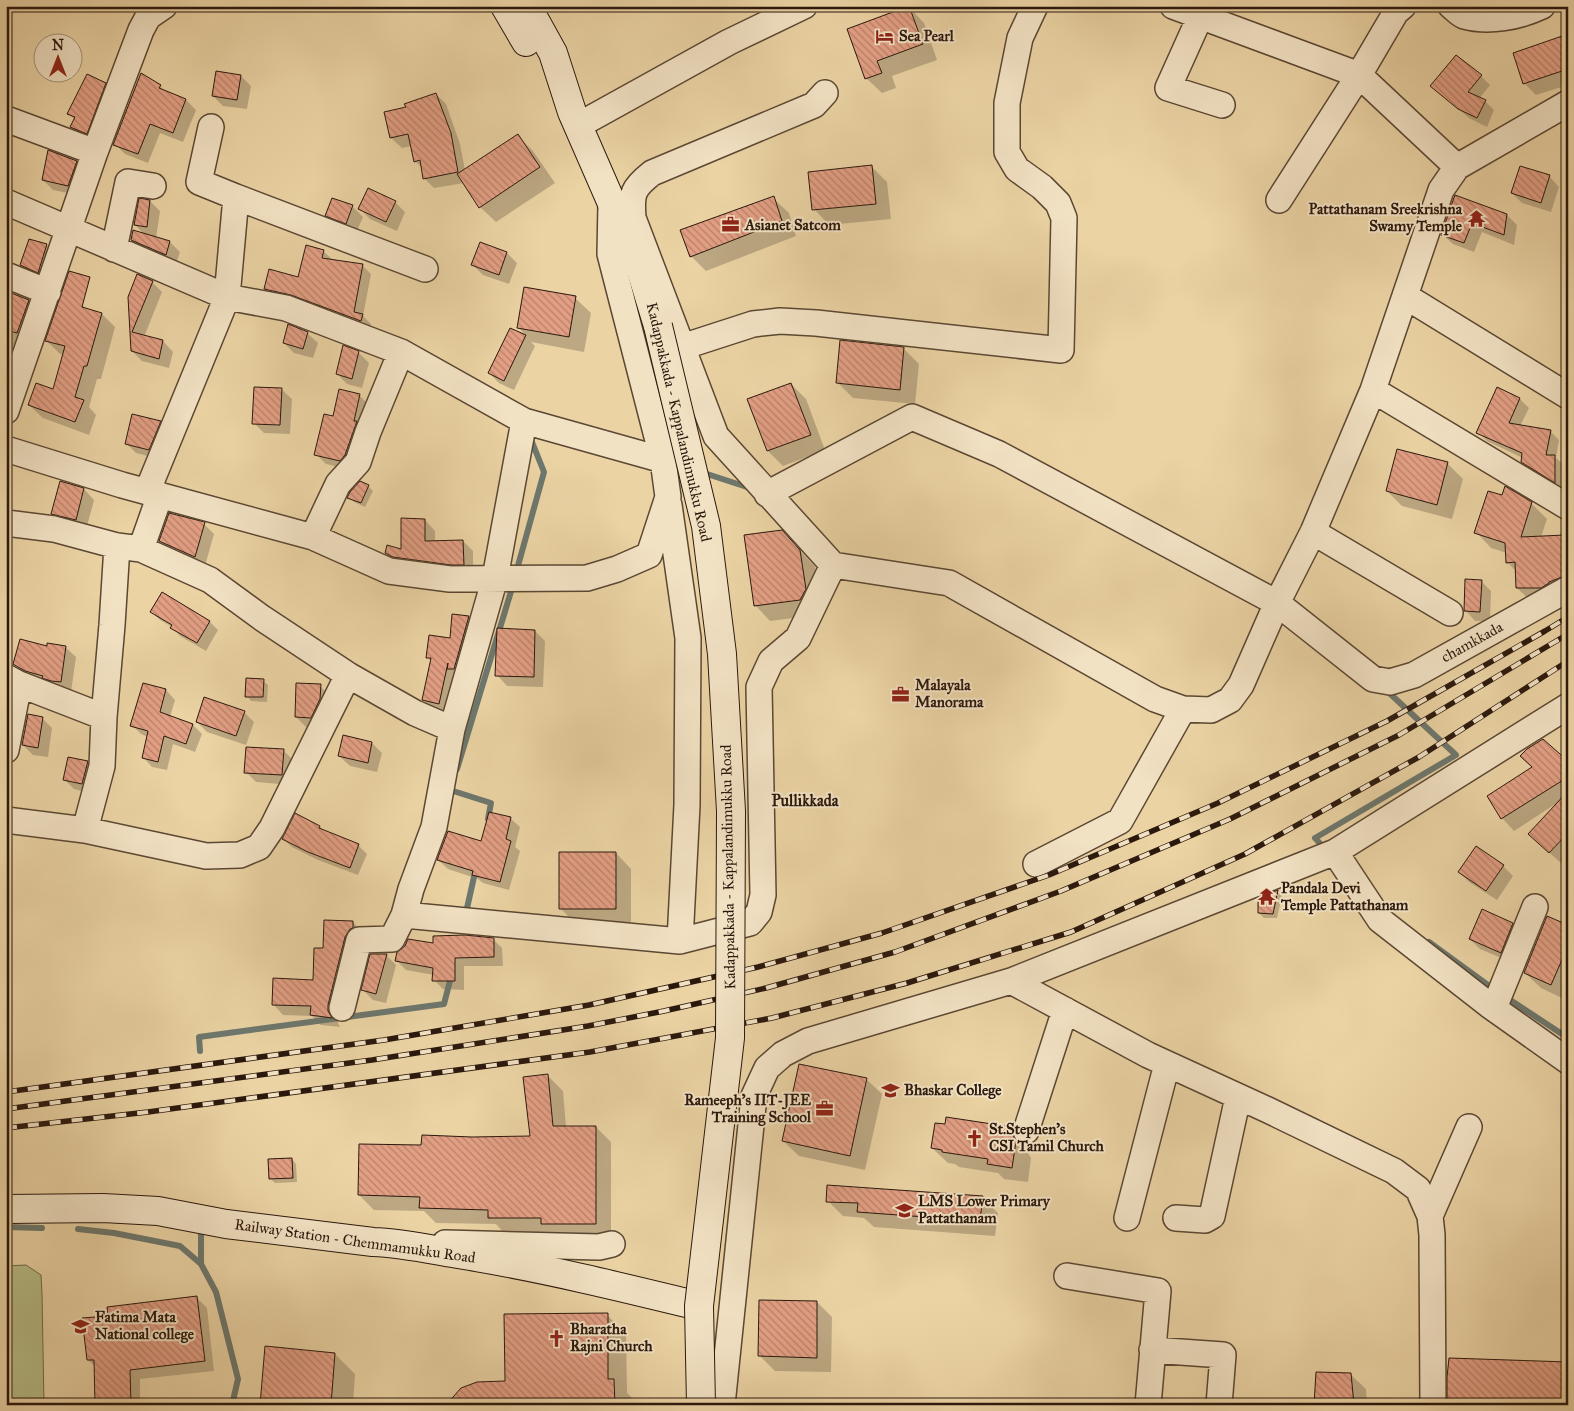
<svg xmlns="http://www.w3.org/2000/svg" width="1574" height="1411" font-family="'IM FELL Great Primer',serif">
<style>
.pitch{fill:#b6bc86;stroke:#706a4a}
.shadow{fill:#0003;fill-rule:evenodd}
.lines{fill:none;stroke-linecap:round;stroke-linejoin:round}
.stream{stroke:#6d776d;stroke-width:6}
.building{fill:url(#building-back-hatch);stroke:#2b180d}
.minor-casing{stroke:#5b4733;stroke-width:28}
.secondary-casing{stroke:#2b180d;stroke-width:30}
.minor{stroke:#f2e2c4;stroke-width:25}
.secondary{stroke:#f2e2c4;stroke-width:28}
.rail-casing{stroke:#2b180d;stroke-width:5.5}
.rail{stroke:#f2e2c4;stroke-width:4;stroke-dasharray:11;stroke-linecap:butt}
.secondary-bridge-casing{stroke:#2b180d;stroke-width:30;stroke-linecap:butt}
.secondary-bridge{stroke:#f2e2c4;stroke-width:28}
.labels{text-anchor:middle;stroke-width:4;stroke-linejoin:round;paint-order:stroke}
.poi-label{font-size:15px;font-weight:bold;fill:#2b180d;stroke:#f2e2c4;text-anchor:start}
.street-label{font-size:15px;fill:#2b180d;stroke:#f2e2c4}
.neighbourhood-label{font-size:16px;font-weight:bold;fill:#2b180d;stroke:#f2e2c4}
</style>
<defs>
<pattern id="building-back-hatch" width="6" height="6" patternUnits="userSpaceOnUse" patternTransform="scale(1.25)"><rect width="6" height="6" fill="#e39f84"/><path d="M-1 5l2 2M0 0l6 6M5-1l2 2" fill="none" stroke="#b8816a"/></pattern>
</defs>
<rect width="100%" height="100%" fill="#ebd3a4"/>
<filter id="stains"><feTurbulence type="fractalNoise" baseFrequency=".004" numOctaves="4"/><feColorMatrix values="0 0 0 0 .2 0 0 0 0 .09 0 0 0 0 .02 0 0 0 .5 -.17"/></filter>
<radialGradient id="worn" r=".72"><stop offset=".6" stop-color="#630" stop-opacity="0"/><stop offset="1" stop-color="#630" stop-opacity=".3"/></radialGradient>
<path class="pitch" d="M26 1265 41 1275 42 1294 44 1405H6V1266Z"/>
<path class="shadow" d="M909 7 924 23 937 60 892 76 896 88 882 93 866 78Z
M1566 33H1568V85L1536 95 1524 83 1567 35Z
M241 76 251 86 247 109 223 106 213 96Z
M1481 76 1490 85 1479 99 1485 101 1494 110 1487 127 1469 118 1431 86Z
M105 84 115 95 97 143 82 137 72 127 75 120 69 114Z
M160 86 167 93 186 100 196 110 183 142 160 133 148 163 125 154 115 144Z
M436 94 446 104 460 144 465 170 518 136 533 151 555 183 496 222 480 207 464 183 434 188 424 178 423 169 415 161 412 146 402 148 391 138 386 113 407 108Z
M1568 135V148L1562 138Z
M76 162 86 172 78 195 53 190 43 180Z
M872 167 887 182 891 219 829 225 814 209Z
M1549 176 1559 187 1551 212 1522 203 1512 193Z
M1456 197 1507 215 1517 225 1514 245 1482 232 1474 252 1453 244 1442 234Z
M773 198 789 213 796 236 706 271 691 256Z
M140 200 150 201 160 211 156 238 170 242 180 252 176 264 142 250 132 240 145 235 135 225Z
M395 202 405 212 397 231 370 219 360 209Z
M352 206 363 217 356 233 337 225 327 215Z
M46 245 56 255 49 276 33 270Z
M323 251 332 259 331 261 362 265 371 274 363 316 371 324 369 329 274 297 265 289 299 279Z
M507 253 517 263 509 284 483 275 473 265Z
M152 282 162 292 144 337 163 341 173 352 169 368 142 361 132 351 129 297Z
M6 292 28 301 43 315 29 355 6 348Z
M575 298 591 313 584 352 531 342 535 346 514 390 499 383 489 373 510 329 527 337 518 327Z
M82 305 87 310 102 314 115 327 101 379H97L89 407 96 415 89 435 43 418 29 405 54 391 64 355 60 354 47 341Z
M307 333 318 343 313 358 294 353 284 343Z
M344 347 359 353 369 363 362 388 347 384 337 374Z
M903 348 919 364 915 404 853 398 837 382Z
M791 384 806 399 825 450 783 466 768 451Z
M281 389 292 399 290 434 264 433 254 423Z
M1498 389 1520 399 1529 408 1520 426 1550 431 1559 440 1556 458 1564 465V490L1531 471 1522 461 1523 458 1487 441 1478 432Z
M359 395 369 405 350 470 326 464 316 454 334 417Z
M160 422 170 432 159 459 136 453 126 443Z
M1447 463 1463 479 1452 519 1402 506 1387 491Z
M61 482 84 489 94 500 86 530 63 524 52 514Z
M368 486 373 491 365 507 354 502 349 497Z
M1531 503 1547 519 1541 537 1558 540 1565 523 1568 525V595L1533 603 1517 588V572L1507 562V553L1491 548 1476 532Z
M425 520 435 531V542L463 541 473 551V574L396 563 386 553 402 551Z
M204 524 214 534 205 566 171 551 160 541Z
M797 547 815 567 821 605 816 615 770 621 755 605Z
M1481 581 1491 591 1490 621H1475L1465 610Z
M162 594 210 622 218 630 206 651 180 636 172 627 160 620 151 611Z
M468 617 476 625 456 676 454 674 446 711 431 708 423 700 431 661 427 657 451 639Z
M535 631 545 641 543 687 507 686 497 675Z
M65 647 76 657 71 692 25 674 15 664 48 648Z
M263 681 268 685 267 702 251 701 247 696Z
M144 684 166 690 175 700 170 717 193 725 202 734 195 752 173 744 167 770 152 767 143 757 148 737 141 734 132 725Z
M320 686 330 696 321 728 306 727 296 717Z
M244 712 254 722 246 745 207 732 197 722Z
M42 718 52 728 48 757 33 755 23 745Z
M372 743 382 753 377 772 350 766 339 756Z
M284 751 294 761 292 785 256 782 246 772Z
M1568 752V858L1562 864 1542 846 1557 803 1514 831 1502 818 1488 797Z
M87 762 97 773 92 794 74 789 64 779Z
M296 815 320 827 325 832 358 845 367 854 358 875 318 860 292 847 283 839Z
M510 818 520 827 515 847 520 851 509 890 483 883 478 879 448 869 438 860 482 843Z
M1476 848 1503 866 1513 876 1497 900 1469 882 1459 872Z
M616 853 631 869V924H576L560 908Z
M1277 892 1282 896 1277 918H1264L1259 913Z
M353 922 363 933 338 1015V1023L340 1027 321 1025 312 1016 283 1015 273 1004 314 981 324 949Z
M1512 924 1522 934 1511 962 1480 949 1470 939Z
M1568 927V996L1566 1000 1541 988 1525 973Z
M493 939 502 948 503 966H464V990L443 989 434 980V975L406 970 397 961 406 947Z
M386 955 396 965 386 1003 373 1000 363 990Z
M548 1076 563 1091 566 1127H596L611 1142V1239H558L551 1232 504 1233 496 1224 436 1223 424 1211 374 1210 359 1195 423 1146 472 1138 531 1137Z
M866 1079 882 1094 865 1170 799 1156 783 1141Z
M1012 1128 1027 1143V1151L1031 1158 1028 1182 1004 1179 998 1173 959 1167 955 1164 948 1163 932 1148ZM1014 1140H1017L1021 1146 1019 1147Z
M292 1159 296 1164 297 1182 275 1183 270 1178Z
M982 1197 998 1213 995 1236 874 1227 864 1218 843 1216 828 1201Z
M197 1298 207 1308 214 1371 140 1379V1405H96V1367L88 1360 109 1317Z
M817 1302 832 1317 831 1372 775 1371 760 1356Z
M607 1315 626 1334 627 1393 633 1399V1405H449L506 1382Z
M335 1354 355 1374 353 1405H261Z
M1350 1374 1366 1389 1367 1405H1315Z
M764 1399 838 1400 843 1405H764Z"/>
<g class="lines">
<path class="stream" d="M701 472 753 489
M516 573 544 472 530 437
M457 769 513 585
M451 786 450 790 491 803 488 819
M1325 849 1315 838 1456 755 1386 690
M465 917 476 868
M1429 942 1496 991
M1504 996 1568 1038
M200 1051 199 1037 444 1004 452 973
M6 1227 42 1228
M78 1229 114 1233 180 1246 201 1264 216 1292 238 1379 232 1405
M201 1264V1231"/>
</g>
<path class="building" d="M909 6 923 44 877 61 882 73 865 79 847 29Z
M1568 34V69L1523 84 1513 53Z
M1456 55 1482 75 1468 92 1486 100 1477 118 1458 109 1430 86Z
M216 71 241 75 237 100 212 96Z
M141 73 161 85 159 88 186 99 173 133 150 124 138 154 113 145Z
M87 74 106 83 87 134 70 127 75 117 67 114Z
M436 93 451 133 458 172 423 179 420 160 414 162 408 134 390 138 384 112 406 107 404 104Z
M518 134 540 167 479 208 457 174Z
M48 150 77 161 68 186 42 180Z
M872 165 876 204 812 210 808 172Z
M1520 166 1550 175 1541 203 1511 193Z
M368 188 396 201 386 222 358 209Z
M1455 195 1507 214 1504 235 1472 223 1464 243 1441 235Z
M774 196 782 221 690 257 680 230Z
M139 198 150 200 147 227 134 225Z
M332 198 353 205 346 224 325 216Z
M133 230 170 241 166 255 131 240Z
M29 239 47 244 38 273 20 265Z
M480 242 507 252 499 275 471 265Z
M306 245 324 250 322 258 363 264 354 312 363 314 361 321 291 295 264 289 269 269 298 277Z
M69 271 90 277 82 307 102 313 87 366H84L75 397 84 400 75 422 28 405 36 383 53 389 65 346 45 341Z
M137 274 153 281 132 332 163 340 159 359 131 351 128 297Z
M524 287 576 296 569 337 517 328Z
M6 291 29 300 17 333 6 330Z
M288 324 308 332 303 349 283 343Z
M510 328 526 335 504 381 488 373Z
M840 340 904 347 900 390 836 383Z
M343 345 359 351 352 379 336 374Z
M791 383 811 435 767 451 747 399Z
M254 387 282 388 280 425 252 424Z
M1497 387 1520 398 1509 423 1551 430 1546 455H1555V483L1521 462 1522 453 1476 433Z
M339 389 360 394 354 421H357L345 455 340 461 314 455 324 414 333 416Z
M132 414 161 421 149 450 125 444Z
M1397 449 1448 462 1437 505 1386 491Z
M60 481 84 488 76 520 51 514Z
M360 481 369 485 361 503 347 498 350 492Z
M1505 486 1532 502 1521 537 1565 535 1567 575 1549 582V583L1541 588H1516L1515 562 1506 563 1505 543 1474 533 1488 491 1502 495Z
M169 513 205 522 195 557 159 541Z
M401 518 425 519V541L463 540 464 565H451L393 557 385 553 387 545 401 549Z
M782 530 800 550 806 589 800 600 754 606 744 535Z
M1465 579 1482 580 1480 612 1464 611Z
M162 592 210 621 197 643 170 628 172 625 150 612Z
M452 614 469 616 454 669H447L448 663 439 704 422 700 431 658H426L429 635 450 638Z
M497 628 535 630 534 677 495 676Z
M20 639 47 646V643L66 646 61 682 51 681 42 678 43 676 25 671 13 664Z
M246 678 264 679 263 697H245Z
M143 683 166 689 160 712 193 724 186 744 164 736 158 762 142 758 148 731 130 726Z
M296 683 321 684 320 699 311 718 295 717Z
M204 697 245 711 236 736 196 722Z
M28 714 43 717 38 748 22 745Z
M343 735 372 742 368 763 338 756Z
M1543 739 1568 761V777L1501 819 1487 796 1532 767 1520 756 1527 749Z
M246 747 284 749 282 775 244 773Z
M68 757 88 761 82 784 63 780Z
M1568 791V833L1549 853 1528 834Z
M489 812 511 817 506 839 511 841 500 882 472 875 473 871 437 860 448 831 481 841Z
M295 813 320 826 319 828 359 844 350 868 308 852 282 839Z
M1476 846 1504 865 1486 891 1458 872Z
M559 852H616V909H559Z
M1278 890 1273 914 1258 913V898Z
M1482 909 1513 923 1501 953 1469 939Z
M1547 916 1568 925V946L1551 985 1524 973Z
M324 920 353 921V928L350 929 345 937 328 1005V1011L332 1018 310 1015 311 1006 272 1005 273 978 313 980 314 948H323Z
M465 935 494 938V957L455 958V981H432L433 968 395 961 397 952 405 946 408 939 433 943V936Z
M370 954H387L376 994 361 990Z
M799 1064 867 1078 850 1156 782 1141Z
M548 1074 553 1126H596V1224H541V1218H488V1210L419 1208 420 1197 358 1195 359 1144 421 1145 422 1135 472 1137 530 1136 523 1077Z
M946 1117 1012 1127V1134L1016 1141 1012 1168 987 1164 988 1159 942 1152V1150L931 1148 935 1123 945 1124Z
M292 1158 293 1178 269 1179 268 1159Z
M827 1185 983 1196 980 1221 857 1212 858 1203 826 1202Z
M197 1296 205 1361 130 1370 131 1405H95L94 1360H87L82 1318 108 1316 107 1307Z
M759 1300 817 1301V1358L758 1356Z
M608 1313V1379H614L615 1405H446L461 1388 477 1382 505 1381 504 1314Z
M265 1346 335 1353 331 1405H260Z
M1449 1358 1568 1362V1405H1447V1377Z
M1316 1372 1351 1373 1354 1405H1314Z"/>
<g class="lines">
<defs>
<path id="minor" d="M1451 6C1455 9 1459 14 1464 16 1489 23 1519 17 1542 6
M1200 17 1168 88 1222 105
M825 93 814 105 652 173C633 188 631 193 633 218L716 436 833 565 949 583 1155 699 1183 709 1211 710 1230 700 1241 685 1277 603 1373 679 1390 682 1414 675 1568 589
M6 119 95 152
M579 125 729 42 804 6
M211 127 199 182 236 197
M1457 167 1568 103
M1279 200 1359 75 1396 12 1403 6
M6 202 227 297 286 308 401 352 524 421 663 460
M114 249 128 182 153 186
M6 275 48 292
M1405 296 1568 396
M682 347 753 324 780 321 816 323 1061 350 1064 218 1058 203 1042 187 1017 169 1007 152V103L1020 38 1035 6
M1373 390 1568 507
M6 411 95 152 141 30 148 17 164 6
M6 449 122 485 313 537 389 571 450 579 587 578 617 569 649 555 668 497 663 460 610 254 611 203
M147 492 227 297 236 197 425 269
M767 494 912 417 999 454 1277 603 1313 532 1373 390 1441 190 1457 167 1359 75 1173 6
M669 505 688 638 687 805 680 941 750 923 759 912 763 895 759 687 771 661 798 638 833 565
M6 523 54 529 117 546 141 549 210 580 262 618 348 675
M1313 532 1450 613
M313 537 338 484 358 462 368 432 401 352
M141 549 160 495
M6 677 19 684 104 717 102 766 85 830
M104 717 112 625 117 546
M452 729 434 827 411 889 404 915 680 941
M6 750 19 684
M6 820 85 830 206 856 240 855 259 847 272 828 348 675 415 713 452 729 495 578 524 421
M1335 852 1380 920 1489 1005 1568 1061
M1036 864 1120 821 1183 709
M1011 981 1148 1055 1270 1111 1394 1171 1418 1189 1430 1216 1432 1235 1433 1405
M342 1008 359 940 392 939 404 915
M1494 1008 1535 907
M1026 1131 1065 1010
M1430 1216 1469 1127
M1127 1218 1167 1064
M1176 1218 1205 1220 1212 1216 1238 1097
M445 1243 599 1247 612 1244
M1067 1276 1158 1291 1148 1405
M1152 1350 1223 1355 1219 1405
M722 1405 754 1096 767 1068 783 1054 808 1041 1011 981 1335 852 1568 706"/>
<path id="secondary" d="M505 6 526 42
M527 6 553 53 572 112 641 270 658 326
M6 1209 103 1208 158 1211 226 1224 373 1242C403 1243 433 1250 464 1255 543 1268 621 1287 699 1306"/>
</defs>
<use href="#minor" class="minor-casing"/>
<use href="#secondary" class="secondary-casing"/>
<use href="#minor" class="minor"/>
<use href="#secondary" class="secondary"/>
<defs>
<path id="rail" d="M6 1092 384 1040 589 1005 758 967 882 933 1049 875 1218 803 1387 721 1545 631 1568 617
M6 1109 372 1060 588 1026 664 1011 766 988 895 952 1061 891 1230 819 1399 735 1568 634
M6 1128 148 1112 590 1052 772 1018 907 983 1071 932 1245 854 1419 757 1568 661"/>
</defs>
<use href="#rail" class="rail-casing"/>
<use href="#rail" class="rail"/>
<defs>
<path id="secondary-bridge" d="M658 326 706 526 722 654 731 811 730 1038 699 1306 701 1405"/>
</defs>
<use href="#secondary-bridge" class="secondary-bridge-casing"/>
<use href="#secondary-bridge" class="secondary-bridge"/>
</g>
<defs>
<symbol id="hotel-bare" viewBox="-9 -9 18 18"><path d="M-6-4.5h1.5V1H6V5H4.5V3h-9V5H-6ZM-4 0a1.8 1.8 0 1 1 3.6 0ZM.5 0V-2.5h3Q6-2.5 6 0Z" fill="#8f2418" stroke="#f2e2c4" stroke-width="2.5" paint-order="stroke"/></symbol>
<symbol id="temple-bare" viewBox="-9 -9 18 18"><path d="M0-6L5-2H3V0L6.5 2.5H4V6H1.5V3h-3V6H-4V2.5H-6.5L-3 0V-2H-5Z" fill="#8f2418" stroke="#f2e2c4" stroke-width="2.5" paint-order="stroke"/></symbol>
<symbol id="office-bare" viewBox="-9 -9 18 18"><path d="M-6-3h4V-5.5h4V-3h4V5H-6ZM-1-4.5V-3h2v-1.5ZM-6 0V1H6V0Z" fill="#8f2418" stroke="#f2e2c4" stroke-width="2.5" paint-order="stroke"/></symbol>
<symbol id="university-bare" viewBox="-9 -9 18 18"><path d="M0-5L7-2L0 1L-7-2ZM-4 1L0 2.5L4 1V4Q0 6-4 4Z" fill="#8f2418" stroke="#f2e2c4" stroke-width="2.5" paint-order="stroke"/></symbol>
<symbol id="church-bare" viewBox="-9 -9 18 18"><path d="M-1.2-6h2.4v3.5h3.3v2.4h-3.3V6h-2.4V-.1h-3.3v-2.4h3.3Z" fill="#8f2418" stroke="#f2e2c4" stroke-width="2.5" paint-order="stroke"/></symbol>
<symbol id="school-bare" viewBox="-9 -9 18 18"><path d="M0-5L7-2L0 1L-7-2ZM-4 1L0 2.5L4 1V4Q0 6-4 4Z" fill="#8f2418" stroke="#f2e2c4" stroke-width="2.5" paint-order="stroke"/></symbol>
</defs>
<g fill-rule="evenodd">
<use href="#hotel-bare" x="872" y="24" width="25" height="25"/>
<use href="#temple-bare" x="1464" y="206" width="25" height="25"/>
<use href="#office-bare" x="718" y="212" width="25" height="25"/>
<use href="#office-bare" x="888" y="682" width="25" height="25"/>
<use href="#temple-bare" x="1254" y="884" width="25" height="25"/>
<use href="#university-bare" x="878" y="1078" width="25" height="25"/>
<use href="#office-bare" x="812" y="1096" width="25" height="25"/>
<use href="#church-bare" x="962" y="1126" width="25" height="25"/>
<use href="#school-bare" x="892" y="1198" width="25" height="25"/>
<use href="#university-bare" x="68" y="1314" width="25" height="25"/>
<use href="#church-bare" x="544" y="1326" width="25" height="25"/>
</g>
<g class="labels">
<g class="poi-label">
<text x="899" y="41">Sea Pearl</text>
<text x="1462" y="214" text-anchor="end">Pattathanam Sreekrishna<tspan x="1462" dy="17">Swamy Temple</tspan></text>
<text x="745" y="230">Asianet Satcom</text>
<text x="915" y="690">Malayala<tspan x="915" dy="17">Manorama</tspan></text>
<text x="1281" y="893">Pandala Devi<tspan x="1281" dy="17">Temple Pattathanam</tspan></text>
<text x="904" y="1095">Bhaskar College</text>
<text x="811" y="1105" text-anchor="end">Rameeph's IIT-JEE<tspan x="811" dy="17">Training School</tspan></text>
<text x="989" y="1134">St.Stephen's<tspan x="989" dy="17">CSI Tamil Church</tspan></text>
<text x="918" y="1206">LMS Lower Primary<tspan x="918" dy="17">Pattathanam</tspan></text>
<text x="95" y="1322">Fatima Mata<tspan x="95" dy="17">National college</tspan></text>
<text x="570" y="1334">Bharatha<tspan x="570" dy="17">Rajni Church</tspan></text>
</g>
<g class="street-label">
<text transform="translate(679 422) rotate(77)" y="5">Kadappakkada - Kappalandimukku Road</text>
<text transform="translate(1472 642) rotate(-29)" y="5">chamkkada</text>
<text transform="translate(728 867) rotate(-91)" y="5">Kadappakkada - Kappalandimukku Road</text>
<text transform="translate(355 1241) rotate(8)" y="5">Railway Station - Chemmamukku Road</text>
</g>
<g class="neighbourhood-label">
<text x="805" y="806">Pullikkada</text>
</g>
</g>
<rect width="1574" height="1411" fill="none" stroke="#ebd3a4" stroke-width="25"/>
<rect x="8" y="8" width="1559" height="1396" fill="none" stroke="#2b180d" stroke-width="2.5"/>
<rect x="12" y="12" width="1549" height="1386" fill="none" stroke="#2b180d"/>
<g transform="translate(58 58)"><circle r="24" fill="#f2e2c4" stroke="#a2917b"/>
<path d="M0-4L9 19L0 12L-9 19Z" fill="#8f2418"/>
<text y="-8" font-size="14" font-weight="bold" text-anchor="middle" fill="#2b180d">N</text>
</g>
<rect width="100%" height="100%" filter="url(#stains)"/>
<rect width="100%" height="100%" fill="url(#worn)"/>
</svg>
